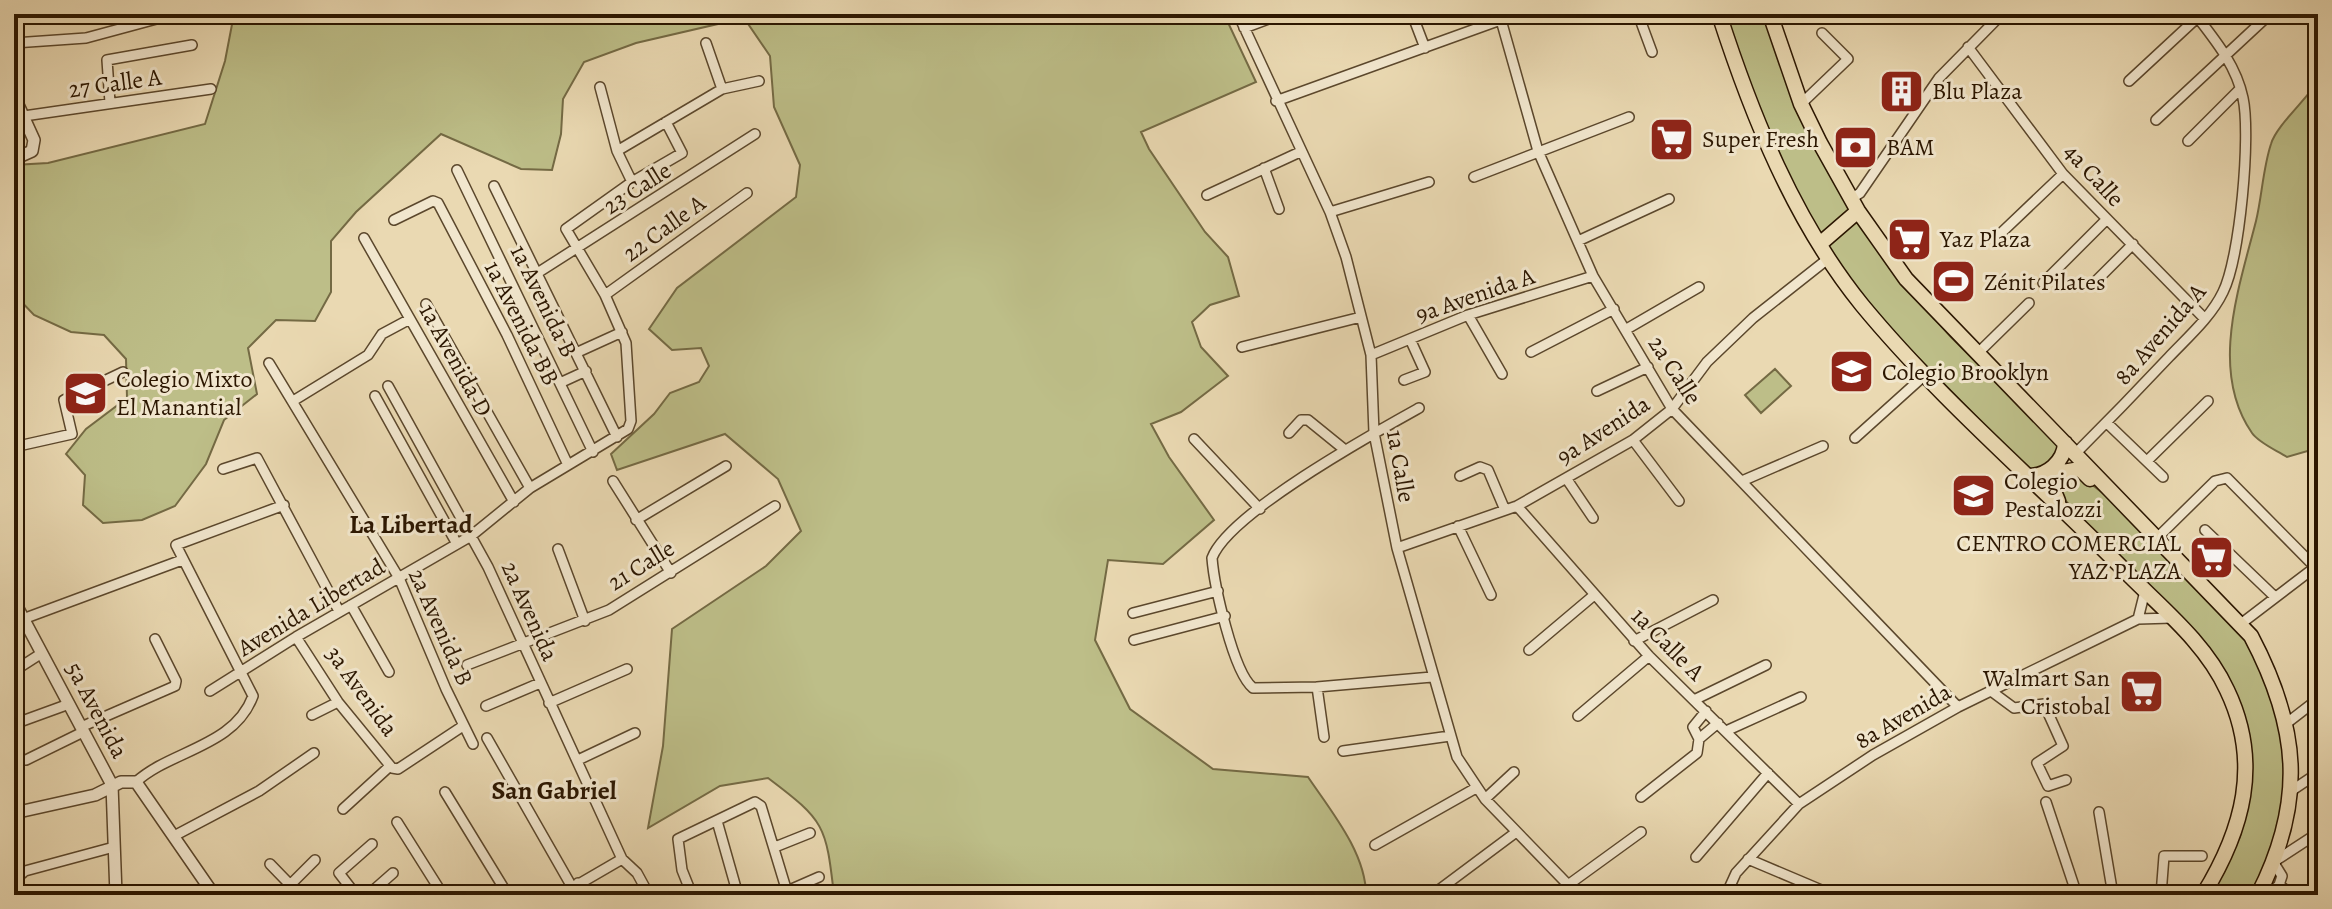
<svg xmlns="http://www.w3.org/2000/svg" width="2332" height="909" font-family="Alegreya,serif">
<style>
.green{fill:#bdbe88;stroke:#746a44;stroke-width:2}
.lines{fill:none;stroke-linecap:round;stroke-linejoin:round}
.minor-casing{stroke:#5b472c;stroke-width:12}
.tertiary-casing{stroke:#5b472c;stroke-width:14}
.primary-casing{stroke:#2b1600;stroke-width:17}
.minor{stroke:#f1e6cd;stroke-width:9}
.tertiary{stroke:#f1e6cd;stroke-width:11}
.primary{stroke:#ead9b2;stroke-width:14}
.labels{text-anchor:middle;stroke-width:6;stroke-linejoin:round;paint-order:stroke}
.street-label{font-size:24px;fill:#2b1600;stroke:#f1e6cd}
.poi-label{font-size:24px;fill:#2b1600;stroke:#f1e6cd;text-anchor:start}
.neighbourhood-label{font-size:26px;font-weight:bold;fill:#2b1600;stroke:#f1e6cd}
</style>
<rect width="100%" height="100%" fill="#ead9b2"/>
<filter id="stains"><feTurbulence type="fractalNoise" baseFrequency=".0025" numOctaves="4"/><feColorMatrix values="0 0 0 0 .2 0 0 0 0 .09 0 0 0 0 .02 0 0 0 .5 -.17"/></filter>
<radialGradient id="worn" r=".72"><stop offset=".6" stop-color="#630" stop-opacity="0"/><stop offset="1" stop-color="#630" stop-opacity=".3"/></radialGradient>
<path class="green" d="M234 14H1224L1256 82 1141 132 1149 149 1205 232 1228 257 1239 296 1210 305 1192 322 1201 347 1228 376 1181 412 1151 424 1169 457 1214 520 1163 564 1108 560 1095 640 1130 709 1213 769 1308 777C1331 811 1366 853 1366 895H834C826 825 825 821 768 778L720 786 648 828 663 746 672 629 766 566 801 531 778 479 725 434 617 470 611 454 654 414 670 393 699 382 709 366 701 348 672 350 649 329 677 288 796 197 800 165 774 107 770 56 744 18 636 43 584 62 563 99 561 134 552 170 521 169 441 134 356 212 331 241V292L315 321 276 320 248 348 257 394 224 420 206 464 175 506 142 520 103 523 83 505 85 475 66 454 86 429 127 398 126 359 104 335 71 332 34 315 14 294V208L18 206 14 165 48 163 205 124 225 61Z
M1724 14H1766L1854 211 1821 239 1770 143Z
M2318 81V448L2287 457C2276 450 2259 443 2252 433 2209 371 2239 288 2256 221 2262 196 2263 168 2271 144 2276 126 2307 99 2318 81Z
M1857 216 1907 287 1951 337 2060 446 2043 470 2031 472 1881 320 1824 245Z
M1775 369 1791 386 1761 413 1745 395Z
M2081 476 2132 516 2238 627 2274 691 2288 757 2283 819 2255 895H2207L2240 837 2246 807 2231 689 2146 585 2062 497 2058 490 2066 477Z"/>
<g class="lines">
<defs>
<path id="minor" d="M1238 14 1330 212 1346 257 1371 355 1374 433 1397 548 1457 757 1485 799 1578 895
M1412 14 1425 48
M1638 14 1652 52
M1501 20 1538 151 1593 276 1672 409 1958 707
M1244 28 1282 14
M14 43 86 38 175 14
M1968 47 2063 174 2205 319
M2129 81 2198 17
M600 87 617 151 632 182
M722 89 759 81
M1276 101 1517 14
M110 103 107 60 192 45
M1801 104 1848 59 1822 33
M24 116 211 89
M2156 120 2270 14
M2188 141 2240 89
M617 151 722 89 706 43
M1264 168 1279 209
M457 170 593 452
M1474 177 1629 117
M494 186 617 437
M1207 195 1300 152
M1851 199 1860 193 1939 78 2002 14
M1330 212 1429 182
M394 220 433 201 438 203 507 335 568 465
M2000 234 2063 174
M364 238 514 502
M1578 241 1669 199
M539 272 755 134
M2097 280 2133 244
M2043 283 2107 219
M605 295 747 193
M426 304 530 488
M1468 315 1502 374
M1625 330 1699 287
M1242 347 1361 317
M578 352 622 332
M1531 352 1614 309
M1977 354 2029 303
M1371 355 1468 315 1593 276
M269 363 399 578 446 689 473 744
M1404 380 1425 372 1410 339
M562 382 586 371
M388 386 488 567 622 859
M1597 391 1648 367
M375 396 457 544
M293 401 368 355 382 334 410 319
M1419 408C1374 433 1229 513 1212 558 1214 584 1233 672 1253 688L1317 687 1432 677
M2107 423 2163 477
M1289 433 1301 420H1308L1345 450
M1855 438 1926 374
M1194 439 1260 509
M1633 440 1679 501
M14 447 72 434 64 400 123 372
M2075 454C2107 422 2138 390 2169 357 2188 337 2211 317 2223 292 2240 258 2251 135 2243 98 2236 65 2215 40 2195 14
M2147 461 2208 401
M223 469 257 458 339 611
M1460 476 1480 467 1488 470 1505 510
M1566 478 1593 518
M613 481 671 573
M1742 481 1823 446
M1517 506 1649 656 1799 804
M636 520 726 466
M1458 526 1491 595
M2205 530 2275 597
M2157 538 2215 481 2227 478 2315 567
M1397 548 1517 506 1633 440 1672 409 1707 362 1753 318 1829 258
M558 549 585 621
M351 605 389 672
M1133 613 1218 591
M23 619 182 560
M2138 619 2145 591
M2242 623 2318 565
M296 637 338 702 392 768 398 769 463 726
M1134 640 1225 616
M1634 641 1713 600
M1529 650 1593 596
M467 665 609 610 775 506
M14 671 42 653
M1317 687 1324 737
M210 691 296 637 471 536 530 488 628 429 631 421 626 343 605 295 566 229 632 182 682 153 666 122
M1991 691 2014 708 2044 704 2063 746 2037 763 2048 786 2066 780
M1696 699 1766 665
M549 703 627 669
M486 706 540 683
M312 715 338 702
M1578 716 1649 656
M2287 723 2318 699
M14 724 69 704
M81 727 175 686 176 681 155 639
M1726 731 1801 697
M487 738 572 887
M1699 739 1718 723
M1343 751 1450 736
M26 760 83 732
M578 760 635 733
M136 782C171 750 234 747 253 696L176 545 284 505
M2291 791 2318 773
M445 792 508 895
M1641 797 1697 753 1699 739 1693 727 1706 711
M1485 799 1514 772
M2046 802 2077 895
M343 809 390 766
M2099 812 2113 895
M717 821 738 895
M397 822 443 895
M174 836 259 791 314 753
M1375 845 1476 788
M775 847 810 833
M1696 857 1768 773
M622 859 637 873 649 895
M1748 859 1833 895
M2275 861 2318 833
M270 864 300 895
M14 880 25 871 114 847
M578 883 583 895
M290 885 315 860
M1568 885 1641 832
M2279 885 2293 895
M787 891 819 877
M356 895 339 873 372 844
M368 895 393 873
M560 895 622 859
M692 895 682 870 678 839 755 802 761 806 788 895
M1432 895 1515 833
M1726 895 1736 873 1799 804 1873 755 1958 707 2138 619 2172 618
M2124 895H2164
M2161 895 2164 856H2202
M2268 895 2279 885 2282 876 2274 863"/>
<path id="tertiary" d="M14 96 34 140 32 151 14 159
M14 601 112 785 116 895
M14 813 95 795 121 782H136L214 895"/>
<path id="primary" d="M1719 14C1752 116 1794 221 1862 305 1942 402 2041 485 2129 575 2164 610 2206 644 2227 690 2262 763 2243 830 2203 895
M1770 14 1801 104 1820 143 1858 211 1906 279 2251 636C2299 727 2306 801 2258 895
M1821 243 1858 211
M2029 476C2047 476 2064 462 2065 443
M2058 501 2052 486 2063 472 2080 469 2090 479"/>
</defs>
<use href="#minor" class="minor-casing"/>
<use href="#tertiary" class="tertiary-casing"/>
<use href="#primary" class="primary-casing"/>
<use href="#minor" class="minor"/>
<use href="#tertiary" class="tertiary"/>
<use href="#primary" class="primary"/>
</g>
<defs>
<symbol id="building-square" viewBox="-11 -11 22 22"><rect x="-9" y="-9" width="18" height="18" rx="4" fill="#8f2418" stroke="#f1e6cd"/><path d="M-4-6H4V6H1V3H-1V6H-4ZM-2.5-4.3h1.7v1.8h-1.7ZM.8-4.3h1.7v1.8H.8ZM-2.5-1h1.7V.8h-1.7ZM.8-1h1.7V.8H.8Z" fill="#fff"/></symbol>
<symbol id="supermarket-square" viewBox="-11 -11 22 22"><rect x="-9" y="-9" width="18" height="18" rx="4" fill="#8f2418" stroke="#f1e6cd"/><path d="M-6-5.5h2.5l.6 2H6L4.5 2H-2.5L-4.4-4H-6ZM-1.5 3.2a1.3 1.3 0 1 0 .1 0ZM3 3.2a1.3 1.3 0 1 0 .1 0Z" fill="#fff"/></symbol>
<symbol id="bank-square" viewBox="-11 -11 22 22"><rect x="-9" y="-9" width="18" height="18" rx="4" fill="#8f2418" stroke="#f1e6cd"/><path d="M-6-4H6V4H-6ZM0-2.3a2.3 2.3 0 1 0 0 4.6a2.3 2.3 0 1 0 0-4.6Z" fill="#fff"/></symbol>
<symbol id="stadium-square" viewBox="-11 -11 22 22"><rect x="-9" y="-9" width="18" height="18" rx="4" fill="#8f2418" stroke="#f1e6cd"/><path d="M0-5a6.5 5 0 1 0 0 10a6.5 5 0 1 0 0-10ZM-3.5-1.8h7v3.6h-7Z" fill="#fff"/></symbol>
<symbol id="school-square" viewBox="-11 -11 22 22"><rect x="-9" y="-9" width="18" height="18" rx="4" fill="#8f2418" stroke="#f1e6cd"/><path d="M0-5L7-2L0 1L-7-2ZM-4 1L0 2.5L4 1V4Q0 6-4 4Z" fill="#fff"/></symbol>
</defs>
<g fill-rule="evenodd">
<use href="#building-square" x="1876" y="66" width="51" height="51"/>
<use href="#supermarket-square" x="1646" y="114" width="51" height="51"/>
<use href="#bank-square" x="1830" y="122" width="51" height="51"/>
<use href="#supermarket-square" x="1884" y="214" width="51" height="51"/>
<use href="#stadium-square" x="1928" y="256" width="51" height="51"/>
<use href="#school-square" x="1826" y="346" width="51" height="51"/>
<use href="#school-square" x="60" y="368" width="51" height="51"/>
<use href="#school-square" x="1948" y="470" width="51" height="51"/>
<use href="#supermarket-square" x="2186" y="532" width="51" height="51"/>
<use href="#supermarket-square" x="2116" y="666" width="51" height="51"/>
</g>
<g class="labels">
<g class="street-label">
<text transform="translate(115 83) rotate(-8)" y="8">27 Calle A</text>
<text transform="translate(2094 175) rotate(47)" y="8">4a Calle</text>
<text transform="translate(637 188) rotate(-33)" y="8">23 Calle</text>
<text transform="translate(664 228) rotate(-36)" y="8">22 Calle A</text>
<text transform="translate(1475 295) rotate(-19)" y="8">9a Avenida A</text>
<text transform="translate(544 301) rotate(64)" y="8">1a Avenida B</text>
<text transform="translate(522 323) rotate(63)" y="8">1a Avenida BB</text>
<text transform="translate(2160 334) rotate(-49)" y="8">8a Avenida A</text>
<text transform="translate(456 360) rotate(61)" y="8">1a Avenida D</text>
<text transform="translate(1675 370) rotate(57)" y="8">2a Calle</text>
<text transform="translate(1603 430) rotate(-33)" y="8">9a Avenida</text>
<text transform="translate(1401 466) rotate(80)" y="8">1a Calle</text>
<text transform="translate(641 565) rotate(-32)" y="8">21 Calle</text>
<text transform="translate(311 607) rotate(-31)" y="8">Avenida Libertad</text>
<text transform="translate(530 611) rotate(66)" y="8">2a Avenida</text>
<text transform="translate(441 627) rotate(66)" y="8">2a Avenida B</text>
<text transform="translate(1668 644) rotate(45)" y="8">1a Calle A</text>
<text transform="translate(362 691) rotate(54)" y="8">3a Avenida</text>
<text transform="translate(97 710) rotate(62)" y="8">5a Avenida</text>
<text transform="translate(1903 716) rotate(-30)" y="8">8a Avenida</text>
</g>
<g class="poi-label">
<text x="1932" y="99">Blu Plaza</text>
<text x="1702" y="147">Super Fresh</text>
<text x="1886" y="155">BAM</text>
<text x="1940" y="247">Yaz Plaza</text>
<text x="1984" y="290">Zénit Pilates</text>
<text x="1882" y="380">Colegio Brooklyn</text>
<text x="116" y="387">Colegio Mixto<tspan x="116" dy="28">El Manantial</tspan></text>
<text x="2004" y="489">Colegio<tspan x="2004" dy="28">Pestalozzi</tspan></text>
<text x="2181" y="551" text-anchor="end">CENTRO COMERCIAL<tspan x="2181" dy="28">YAZ PLAZA</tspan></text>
<text x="2110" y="686" text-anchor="end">Walmart San<tspan x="2110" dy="28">Cristobal</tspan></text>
</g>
<g class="neighbourhood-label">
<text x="411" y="533">La Libertad</text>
<text x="554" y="799">San Gabriel</text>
</g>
</g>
<rect width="2332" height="909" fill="none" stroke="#ead9b2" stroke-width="48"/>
<rect x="16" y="16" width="2300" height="877" fill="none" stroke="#2b1600" stroke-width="4"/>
<rect x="24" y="24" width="2284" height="861" fill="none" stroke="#2b1600" stroke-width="2"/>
<rect width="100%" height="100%" filter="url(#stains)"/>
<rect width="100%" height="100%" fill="url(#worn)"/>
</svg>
